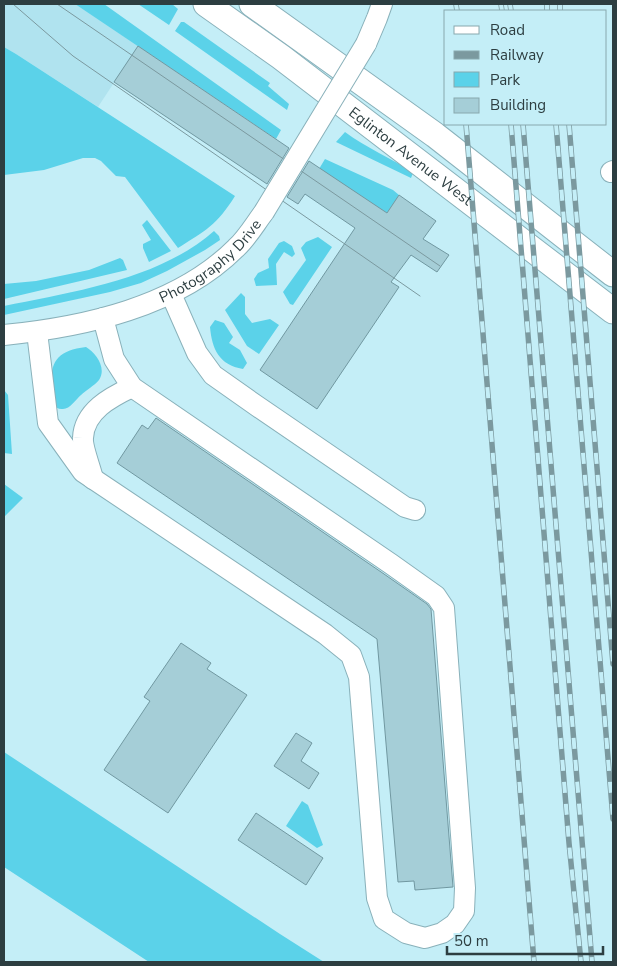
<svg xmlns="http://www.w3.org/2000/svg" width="617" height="966" font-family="'Nunito Sans',sans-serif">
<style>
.built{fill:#b0e3ef}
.green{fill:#5bd2e9}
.building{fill:#a5ced7;stroke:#7198a1}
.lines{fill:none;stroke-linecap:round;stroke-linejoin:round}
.minor-casing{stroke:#89b1ba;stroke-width:22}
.major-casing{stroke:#89b1ba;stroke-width:27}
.minor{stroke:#fff;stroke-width:20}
.major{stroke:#fff;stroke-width:25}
.tram{stroke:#7b999f;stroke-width:1}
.rail-casing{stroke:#7b999f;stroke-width:5.5}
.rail{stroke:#c4eef7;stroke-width:4;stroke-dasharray:11;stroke-linecap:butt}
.minor-bridge-casing{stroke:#89b1ba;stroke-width:22;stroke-linecap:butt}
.minor-bridge{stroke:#fff;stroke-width:20}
.labels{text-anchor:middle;stroke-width:5;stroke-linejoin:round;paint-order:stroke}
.street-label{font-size:15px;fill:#2d3e41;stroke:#c4eef7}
</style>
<rect width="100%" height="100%" fill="#c4eef7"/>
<path class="built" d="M4 4H75L138 46 98 107 16 54 4 47Z"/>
<path class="green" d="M75 4H104L281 130 276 139Z
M138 4H172L178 9 169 25Z
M181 22H184L270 83 268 86 289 104 287 110 175 31Z
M4 47 16 54 235 196C217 225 205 231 178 248L125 177 116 176 101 161 95 158H83L44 170 4 175Z
M345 132C366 148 392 158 413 173L411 178 336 142Z
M325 159 393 190 399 195 387 213 319 169Z
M147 220 171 251 149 262 143 248V244L151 240 142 225Z
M214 231 219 236 220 240 205 250 167 271 141 283 110 292 4 315V306C73 292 160 279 214 231Z
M318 237 332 247 293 305 290 304 283 292 306 260 301 248 306 242Z
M284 241 292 246 295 254 292 257 284 252 276 264 277 285 256 286 254 279 258 273 269 268 268 259 279 243Z
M120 258 123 260 127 270 4 299V284L36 281 89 270Z
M241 293 245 297V314L252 323 270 319 279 325 259 354 247 346 225 310Z
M215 320 224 323 233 337 229 343 240 350 247 363 243 369C219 365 212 349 210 327Z
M86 347C96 353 107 368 99 380 94 386 86 390 81 395 76 399 70 409 63 409 54 410 53 401 52 395 49 364 54 351 86 347Z
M4 390 8 395 12 454 4 453Z
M4 484 23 498 4 517Z
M4 752 280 934 324 962H149L4 867Z
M302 801 308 805 323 845 317 848 286 826Z"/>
<path class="building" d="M138 46 289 148 267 184 114 82Z
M309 161 387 213 399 195 436 221 423 239 449 255 437 272 411 255 391 282 399 287 317 409 260 370 355 228 305 194 298 204 287 197Z
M156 418 384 574 427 604 431 609 453 887 415 890 414 881 398 882 377 639 117 463 142 425 148 429Z
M181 643 211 663 207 669 247 695 168 813 104 770 150 701 144 697Z
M296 733 312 743 301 761 319 773 309 789 274 766Z
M256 813 323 858 306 885 238 840Z"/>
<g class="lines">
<defs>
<g id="minor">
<path d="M366 44 377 18 382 4"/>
<path d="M611 172 613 171"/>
<path d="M171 294 197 353 213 375 257 406 405 507 415 510"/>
<path d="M37 332 48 423 83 472 325 634 351 655 359 677 377 898 384 919 406 933 425 938 442 933 455 924 464 911 465 888 444 608 436 596 391 564 132 387 114 359 103 318"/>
<path id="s1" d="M4 335C84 327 177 307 236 248 247 238 255 224 264 212"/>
<path d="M93 479C91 469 82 447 83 438 84 411 111 397 132 387"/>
</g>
<g id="major">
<path id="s2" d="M206 4 281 57 613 311"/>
<path d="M252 4 435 135 613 274"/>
</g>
</defs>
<use href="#minor" class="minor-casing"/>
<use href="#major" class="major-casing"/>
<use href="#minor" class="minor"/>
<use href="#major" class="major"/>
<path class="tram" d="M13 4 73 56 420 296
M57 4 440 266"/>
<defs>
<path id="rail" d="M456 4 457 11
M501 4 502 11
M510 4 511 11
M547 4V11
M560 4V11
M466 124 534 962
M511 124 569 843 581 962
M523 124 592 962
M556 124 613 819
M569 124 613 664"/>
</defs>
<use href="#rail" class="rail-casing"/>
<use href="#rail" class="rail"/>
<defs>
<path id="minor-bridge" d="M264 212 366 44"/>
</defs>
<use href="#minor-bridge" class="minor-bridge-casing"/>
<use href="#minor-bridge" class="minor-bridge"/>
</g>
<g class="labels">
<g class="street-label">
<text dy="5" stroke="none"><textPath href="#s2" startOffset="255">Eglinton Avenue West</textPath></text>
<text dy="5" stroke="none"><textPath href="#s1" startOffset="224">Photography Drive</textPath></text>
</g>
</g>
<rect width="617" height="966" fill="none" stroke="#2d3e41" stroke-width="10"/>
<rect x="444" y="10" width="162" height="115" fill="#c4eef7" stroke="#88a8ae"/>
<rect x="454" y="26" width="25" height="8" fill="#ffffff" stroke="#88a8ae"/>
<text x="490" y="35" font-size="15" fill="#2d3e41">Road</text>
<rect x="454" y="51" width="25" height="8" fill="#7b999f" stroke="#88a8ae"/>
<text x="490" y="60" font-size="15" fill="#2d3e41">Railway</text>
<rect x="454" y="72" width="25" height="15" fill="#5bd2e9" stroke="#88a8ae"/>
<text x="490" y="85" font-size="15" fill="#2d3e41">Park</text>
<rect x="454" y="98" width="25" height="15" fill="#a5ced7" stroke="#88a8ae"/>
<text x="490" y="110" font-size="15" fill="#2d3e41">Building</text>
<path d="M447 946v8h156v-8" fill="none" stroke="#2d3e41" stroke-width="2.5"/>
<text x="454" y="946" font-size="15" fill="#2d3e41" stroke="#c4eef7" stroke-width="4" paint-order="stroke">50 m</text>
</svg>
